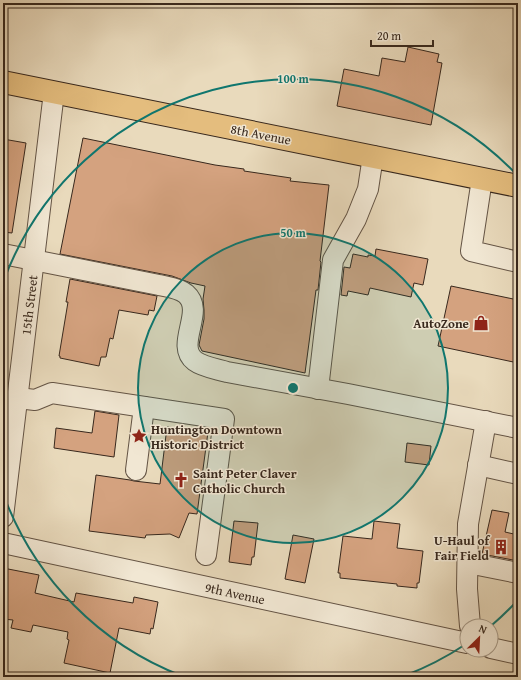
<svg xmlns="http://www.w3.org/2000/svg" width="521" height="680" font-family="'Gentium Book Plus',serif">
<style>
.building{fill:#d4a27f;stroke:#38281d}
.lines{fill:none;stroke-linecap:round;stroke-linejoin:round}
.minor-casing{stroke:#645445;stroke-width:22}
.major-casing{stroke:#38281d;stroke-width:24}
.minor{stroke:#f1e7d3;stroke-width:20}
.major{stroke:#e4bd7e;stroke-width:22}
.ring{fill:none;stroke:#0f766e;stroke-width:2}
.labels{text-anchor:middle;stroke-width:3;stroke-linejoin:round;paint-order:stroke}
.street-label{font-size:13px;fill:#38281d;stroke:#f1e7d3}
.poi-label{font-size:13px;font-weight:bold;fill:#38281d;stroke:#f1e7d3;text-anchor:end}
.centre{fill:#0f766e;stroke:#f1e7d3;stroke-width:2}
.ring-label{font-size:12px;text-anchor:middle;font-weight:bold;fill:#0f766e;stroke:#f1e7d3;stroke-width:3;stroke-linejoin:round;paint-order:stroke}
</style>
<rect width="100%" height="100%" fill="#e9dabc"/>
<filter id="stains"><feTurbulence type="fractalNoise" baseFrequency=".005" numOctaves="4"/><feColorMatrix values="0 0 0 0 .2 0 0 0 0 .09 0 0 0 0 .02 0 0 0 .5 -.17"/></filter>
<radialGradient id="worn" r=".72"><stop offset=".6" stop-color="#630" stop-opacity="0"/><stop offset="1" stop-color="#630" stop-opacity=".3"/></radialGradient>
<g class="building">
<polygon points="408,47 439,54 437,62 442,63 431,125 337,106 344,69 379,76 382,58 405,62"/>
<polygon points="83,138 215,165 244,169 244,171 291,178 290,181 329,185 320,261 321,262 318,290 316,290 305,373 202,351 199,345 204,319 204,310 203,299 205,286 191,283 172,276 60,254"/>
<polygon points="3,139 26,143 12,233 3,232"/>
<polygon points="376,249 428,259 423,285 414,283 411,297 370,288 368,295 348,291 347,296 341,295 344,267 350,268 353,254 368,257 368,255 375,256"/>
<polygon points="70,279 157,296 154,311 149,310 148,315 119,310 113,339 110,338 106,357 101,357 99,366 60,358 60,356 59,356 68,302 66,302"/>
<polygon points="451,286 518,300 518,363 438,346"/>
<polygon points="95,411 119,415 114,457 54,448 56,428 92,433"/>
<polygon points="167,427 208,432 197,514 189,513 179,538 170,534 146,535 145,538 89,531 96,475 130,480 134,481 160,484"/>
<polygon points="407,443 431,446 429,465 405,462"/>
<polygon points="492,510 509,513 505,532 518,535 518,561 482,554"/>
<polygon points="234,521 258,523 254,557 252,557 251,565 229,562"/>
<polygon points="374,521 400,524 397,548 423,551 419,583 417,583 417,588 397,586 397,584 340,578 340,573 338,573 343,536 372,539"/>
<polygon points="293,535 314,539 305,583 285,579"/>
<polygon points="3,568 39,575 35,593 74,602 76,593 133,603 134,597 158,602 153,629 151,628 150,634 119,628 110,673 64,663 69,640 67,639 68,632 33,625 31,632 11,628 13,620 3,619"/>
</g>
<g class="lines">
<defs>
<g id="minor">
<polyline points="482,179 471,251 518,262"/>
<path d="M3,254L159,285C167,287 179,288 186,294C206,311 174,345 195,361C203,367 217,369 227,372L348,394L518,428"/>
<polyline points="318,389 333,260 356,219 368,189 373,156"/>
<polyline points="18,398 35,400 52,393 224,419 206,555"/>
<polyline points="478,465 518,474"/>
<polyline points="136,470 144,407"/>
<polyline points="3,517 54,92"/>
<polyline points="3,543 467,643"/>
<polyline points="468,563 518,573"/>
<polyline points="470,626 467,589 468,524 486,421"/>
<polyline points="491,648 518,654"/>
</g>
<polyline id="major" points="3,82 518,186"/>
</defs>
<use href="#minor" class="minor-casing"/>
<use href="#major" class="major-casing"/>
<use href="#minor" class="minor"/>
<use href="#major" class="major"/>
</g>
<circle cx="293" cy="388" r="155" fill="#0f766e" fill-opacity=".12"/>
<g class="ring">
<circle cx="293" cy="388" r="155"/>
<path d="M517 601A309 309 0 0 1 492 625M466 644A309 309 0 0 1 404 676M182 676A309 309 0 0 1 4 496M4 280A309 309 0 0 1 517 175"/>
</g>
<defs>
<symbol id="shop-bare" viewBox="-9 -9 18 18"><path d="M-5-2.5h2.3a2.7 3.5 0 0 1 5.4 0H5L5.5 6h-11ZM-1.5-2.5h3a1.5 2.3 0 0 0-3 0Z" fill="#8f2418" stroke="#f1e7d3" stroke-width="2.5" paint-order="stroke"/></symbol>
<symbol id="sight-bare" viewBox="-9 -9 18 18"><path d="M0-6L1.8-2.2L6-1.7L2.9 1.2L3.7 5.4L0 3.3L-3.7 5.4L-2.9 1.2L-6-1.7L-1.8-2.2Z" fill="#8f2418" stroke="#f1e7d3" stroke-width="2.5" paint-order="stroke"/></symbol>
<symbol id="church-bare" viewBox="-9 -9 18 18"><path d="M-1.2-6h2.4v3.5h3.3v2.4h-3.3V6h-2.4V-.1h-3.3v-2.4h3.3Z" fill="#8f2418" stroke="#f1e7d3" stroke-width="2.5" paint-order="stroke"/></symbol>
<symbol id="building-bare" viewBox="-9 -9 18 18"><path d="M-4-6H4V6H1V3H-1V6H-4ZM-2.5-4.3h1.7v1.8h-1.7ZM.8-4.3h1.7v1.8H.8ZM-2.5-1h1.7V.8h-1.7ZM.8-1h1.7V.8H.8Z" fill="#8f2418" stroke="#f1e7d3" stroke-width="2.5" paint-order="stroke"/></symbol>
</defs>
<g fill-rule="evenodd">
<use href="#shop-bare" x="470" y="312" width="22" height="22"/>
<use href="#sight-bare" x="128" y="425" width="22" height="22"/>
<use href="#church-bare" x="170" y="469" width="22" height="22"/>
<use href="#building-bare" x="490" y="536" width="22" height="22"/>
</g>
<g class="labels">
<g class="street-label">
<text transform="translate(261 134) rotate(11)" y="5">8th Avenue</text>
<text transform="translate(29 305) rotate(-83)" y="5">15th Street</text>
<text transform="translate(235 593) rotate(12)" y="5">9th Avenue</text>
</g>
<g class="poi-label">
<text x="469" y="328">AutoZone</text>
<text x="151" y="434" text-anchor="start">Huntington Downtown<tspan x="151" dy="15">Historic District</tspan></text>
<text x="193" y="478" text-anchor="start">Saint Peter Claver<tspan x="193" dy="15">Catholic Church</tspan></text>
<text x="489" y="545">U-Haul of<tspan x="489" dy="15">Fair Field</tspan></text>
</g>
</g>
<circle cx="293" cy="388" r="6" class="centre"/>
<g class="ring-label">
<text x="293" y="83">100 m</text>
<text x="293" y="237">50 m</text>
</g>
<rect width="521" height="680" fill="none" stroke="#e9dabc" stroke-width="16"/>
<rect x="4" y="4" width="513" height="672" fill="none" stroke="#38281d" stroke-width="2"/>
<rect x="8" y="8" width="505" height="664" fill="none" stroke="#38281d"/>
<g transform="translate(479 638) rotate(24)"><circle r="19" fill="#f1e7d3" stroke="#a79b8a"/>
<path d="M0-3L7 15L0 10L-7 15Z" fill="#8f2418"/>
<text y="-6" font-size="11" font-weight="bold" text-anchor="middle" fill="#38281d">N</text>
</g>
<path d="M371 40v6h62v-6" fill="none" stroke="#38281d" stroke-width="2"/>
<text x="377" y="40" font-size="12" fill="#38281d" stroke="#f1e7d3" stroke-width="3" paint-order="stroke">20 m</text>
<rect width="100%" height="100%" filter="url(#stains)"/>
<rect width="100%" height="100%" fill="url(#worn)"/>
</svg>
